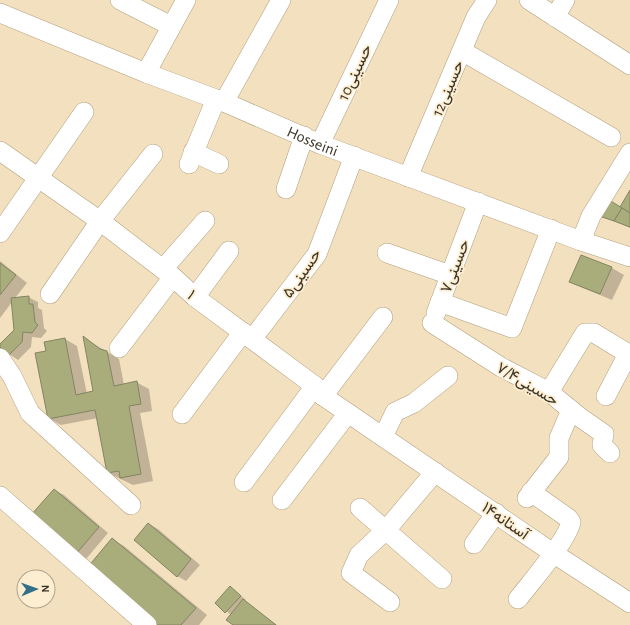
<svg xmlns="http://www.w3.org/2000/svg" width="630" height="625" font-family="'Alegreya Sans',Vazirmatn,sans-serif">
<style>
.shadow{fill:#0003;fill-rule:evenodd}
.building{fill:#a9ad7b;stroke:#828562}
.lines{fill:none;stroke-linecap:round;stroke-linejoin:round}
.minor-casing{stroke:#b19f7f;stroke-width:20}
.minor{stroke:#fff;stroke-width:19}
.labels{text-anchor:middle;stroke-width:3.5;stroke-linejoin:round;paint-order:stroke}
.street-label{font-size:16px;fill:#3b3427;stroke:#fdeed2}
</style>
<rect width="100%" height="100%" fill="#f3e0be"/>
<g class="shadow">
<polygon points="630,192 630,228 598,214 620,208"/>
<polygon points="581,256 612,268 624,275 612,300 583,288 571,282"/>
<polygon points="0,261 27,283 15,298 28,297 38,302 38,308 42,310 44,328 47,331 41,338 32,337 31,347 18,360 9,354 15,331 12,302 0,318"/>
<path d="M84,338L119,359L124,385L136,382L149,389L152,411L140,413L153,481L133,485L108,473L98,418L61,425L48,418L45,343L65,339L77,346L87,394L95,392ZM95,345L104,352L95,347Z"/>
<polygon points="54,490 64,495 108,533 86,559 77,553"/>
<polygon points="149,524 158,529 200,565 186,581 177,576"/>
<polygon points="112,539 124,546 207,615 199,625 157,625"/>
<polygon points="231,587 246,600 245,601 277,625 235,625 231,615 216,603"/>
</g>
<g class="building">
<polygon points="630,190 630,213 620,207"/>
<polygon points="606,198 622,208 614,221 596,215"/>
<polygon points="622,208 630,213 630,227 614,221"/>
<polygon points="581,255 612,267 600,294 569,282"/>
<polygon points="0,263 16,275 0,295"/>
<polygon points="29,296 29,304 33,304 35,322 38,325 32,333 23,332 22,342 9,355 0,347 0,344 14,330 11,298"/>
<polygon points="83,336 100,349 107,351 114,386 137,381 141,404 129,406 141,474 120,478 119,471 107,473 95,410 48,419 35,353 46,351 44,342 65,338 76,395 93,391"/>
<polygon points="54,489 99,527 76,554 31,515"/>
<polygon points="148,523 191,559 177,577 134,540"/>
<polygon points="112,538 196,608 181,625 156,625 87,568"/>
<polygon points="230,586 241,596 225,613 215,603"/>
<polygon points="243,599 276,625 233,625 226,620"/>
</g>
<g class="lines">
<defs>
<g id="minor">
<polyline points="120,0 171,26"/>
<polyline points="529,0 630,65"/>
<path id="s1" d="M0,13L146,73L224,102L320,144L581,241L630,257"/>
<polyline points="555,17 565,0"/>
<polyline points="462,51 611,137"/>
<polyline points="146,73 186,0"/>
<polyline points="224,102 281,0"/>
<polyline points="320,144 389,0"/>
<polyline points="0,151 100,221 173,277 195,297 315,386 323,396 553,553 630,603"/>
<polyline points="193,152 219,164"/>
<polyline points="189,164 216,99"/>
<polyline points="408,177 476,17 487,0"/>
<polyline points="286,189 304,136"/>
<polyline points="0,233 84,112"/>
<polyline points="581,241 591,216 630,153"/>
<polyline points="387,253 450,275"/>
<polyline points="163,269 205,221"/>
<polyline points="50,294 100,221 153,154"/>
<polyline points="195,297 229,251"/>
<polyline points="440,302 512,328 551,229"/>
<polyline points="436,313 478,202"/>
<polyline points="432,323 501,367 549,392 581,418 604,434 602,445 610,453"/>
<polyline points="253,338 317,254 354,156"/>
<polyline points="119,348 173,277"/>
<polyline points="0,358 12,376 30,413 131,505"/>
<polyline points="549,392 585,333 594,333 630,355"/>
<polyline points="323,396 383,317"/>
<polyline points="606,396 628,354"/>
<polyline points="182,414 243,332"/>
<polyline points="383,437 395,412 414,403 448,376"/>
<polyline points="244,482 315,386"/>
<polyline points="0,496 147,625"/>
<polyline points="527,498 559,457 559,438 571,410"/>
<polyline points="282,500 348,413"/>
<polyline points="360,508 442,579"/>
<polyline points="474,544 496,513"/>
<path d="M518,599C531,582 567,541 571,522L568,518L531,492"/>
<polyline points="390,602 351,573 359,555 386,530 435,472"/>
</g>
</defs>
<use href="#minor" class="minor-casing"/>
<use href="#minor" class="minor"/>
</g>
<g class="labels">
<g class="street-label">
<text transform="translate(354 72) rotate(-65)" y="6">حسینی10</text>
<text transform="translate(447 88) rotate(-67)" y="6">حسینی12</text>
<text dy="6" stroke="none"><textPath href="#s1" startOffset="338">Hosseini</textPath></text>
<text transform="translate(454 266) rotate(-69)" y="6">حسینی۷</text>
<text transform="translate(301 273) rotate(-55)" y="6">حسینی۵</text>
<text transform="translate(192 294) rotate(40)" y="6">۱</text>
<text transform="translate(528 383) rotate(31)" y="6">حسینی۷/۴</text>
<text transform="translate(506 520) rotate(35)" y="6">آستانه۱۴</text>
</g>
</g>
<g transform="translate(36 589) rotate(88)"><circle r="19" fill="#fdeed2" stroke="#afa48e"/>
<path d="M0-3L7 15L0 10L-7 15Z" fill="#347188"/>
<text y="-6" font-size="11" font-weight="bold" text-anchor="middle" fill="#3b3427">N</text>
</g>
</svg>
